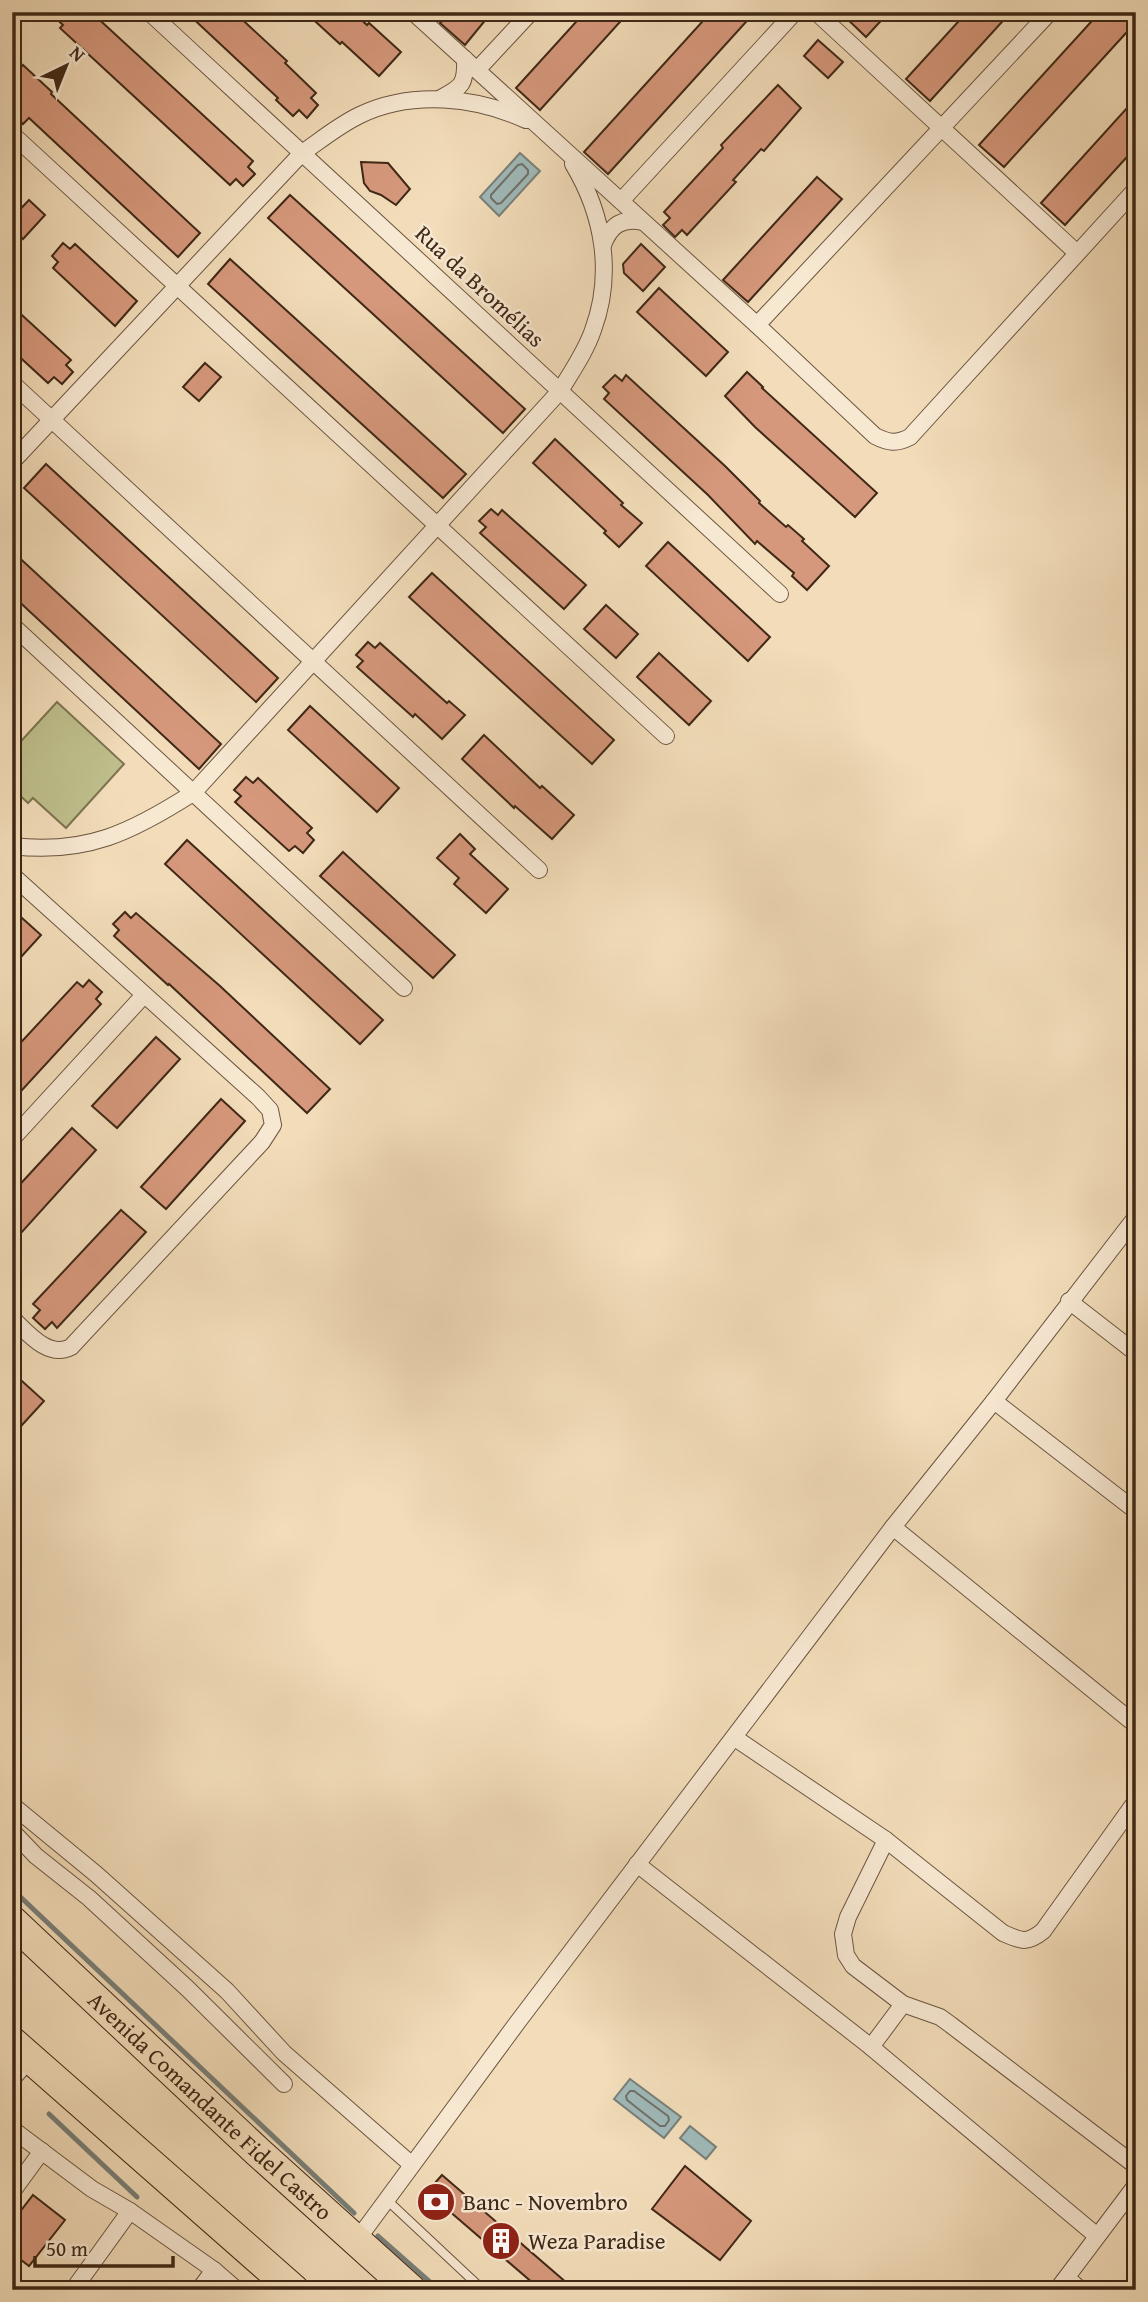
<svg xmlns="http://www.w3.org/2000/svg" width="1148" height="2302" font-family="'Gentium Book Plus',serif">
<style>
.green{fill:#bebf8c;stroke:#7e7451;stroke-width:2}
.water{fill:#9fb9b9;stroke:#797f78;stroke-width:2}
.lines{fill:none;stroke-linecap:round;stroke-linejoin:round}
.shore{stroke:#6f7068;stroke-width:2}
.stream{stroke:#797f78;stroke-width:5}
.building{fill:#d6987c;stroke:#3f2816;stroke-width:2}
.lane-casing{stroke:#6c553f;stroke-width:10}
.street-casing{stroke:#6c553f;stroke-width:18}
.highway-casing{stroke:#3f2816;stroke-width:32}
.lane{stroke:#f7e8d2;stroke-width:8}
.street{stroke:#f7e8d2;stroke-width:16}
.highway{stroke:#f2dcb9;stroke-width:30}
.labels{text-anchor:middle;stroke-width:5;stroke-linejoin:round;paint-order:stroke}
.street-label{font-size:23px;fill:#3f2816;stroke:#f7e8d2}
.poi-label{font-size:23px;fill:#3f2816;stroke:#f7e8d2;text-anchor:start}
</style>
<rect width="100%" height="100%" fill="#f2dcb9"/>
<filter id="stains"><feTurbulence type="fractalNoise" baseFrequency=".00286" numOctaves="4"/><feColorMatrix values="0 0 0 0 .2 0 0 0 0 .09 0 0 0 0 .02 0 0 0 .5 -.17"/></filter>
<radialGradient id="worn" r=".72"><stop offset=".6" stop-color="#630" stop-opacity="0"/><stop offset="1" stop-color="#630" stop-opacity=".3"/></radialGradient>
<polygon class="green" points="57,702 124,764 66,828 33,798 28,803 12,788 12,751"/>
<g class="water">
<polygon points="520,153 540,171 499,216 480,197"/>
<polygon points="630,2079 681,2117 664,2138 614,2099"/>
<polygon points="690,2126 716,2147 706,2159 680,2138"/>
</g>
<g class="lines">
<g class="shore">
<polygon points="522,164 528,170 528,174 501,203 497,204 491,198 491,195 518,165"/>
<polygon points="630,2091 634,2091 668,2116 669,2120 665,2126 660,2126 627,2100 626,2096"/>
</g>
<g class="stream">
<polyline points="12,1889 354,2213"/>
<polyline points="49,2114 137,2197"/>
<polyline points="378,2236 439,2290"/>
</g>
</g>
<g class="building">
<polygon points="49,12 91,12 253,161 248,167 255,174 243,186 236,179 230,185 60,28 63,25"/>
<polygon points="186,12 234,12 287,61 285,63 316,93 311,98 318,105 307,118 299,110 293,116 276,100 278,98"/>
<polygon points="305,12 353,12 367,25 369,23 401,52 379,76 342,42 340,44"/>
<polygon points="450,12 492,12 465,45 440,23"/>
<polygon points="585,12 629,12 540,110 516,88"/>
<polygon points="711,12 755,12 608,174 584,152"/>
<polygon points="840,12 889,12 866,37"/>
<polygon points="967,12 1011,12 930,101 906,79"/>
<polygon points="1100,12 1136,12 1136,22 1004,167 979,145"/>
<polygon points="818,40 843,62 828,78 804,56"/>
<polygon points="23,65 52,92 51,94 200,233 178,257 29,118 23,124 12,113 12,76"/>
<polygon points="778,85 801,108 764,151 761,149 733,180 736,182 687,235 682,230 675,237 663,225 670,218 664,212 723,148 721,145"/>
<polygon points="1136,98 1136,147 1065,225 1041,203"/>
<polygon points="361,162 388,163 410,189 396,205 381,195 370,191 364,183"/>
<polygon points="817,177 842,199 748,302 723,280"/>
<polygon points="290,195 525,409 503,433 268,218"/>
<polygon points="29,200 45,215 23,239 12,229 12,218"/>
<polygon points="63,243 70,249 75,244 137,301 115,326 53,268 58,262 52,256"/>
<polygon points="641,244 665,267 643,291 624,273 623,264"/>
<polygon points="230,259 466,474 443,498 208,284"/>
<polygon points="659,288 728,352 706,376 637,312"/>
<polygon points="12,306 71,360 66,365 73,372 62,384 54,377 48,383 12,350"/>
<polygon points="205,363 221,377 199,401 183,387"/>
<polygon points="747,372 763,387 762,388 877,493 855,517 755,427 725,396"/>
<polygon points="615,375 622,381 626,375 725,466 760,501 759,503 786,527 788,525 804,539 802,541 829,566 807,590 792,576 794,573 757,541 755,544 708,495 604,399 609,393 603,387"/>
<polygon points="555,439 623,503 621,505 642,523 619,547 604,533 606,531 533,463"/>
<polygon points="46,464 278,678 256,702 24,488"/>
<polygon points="491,509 498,515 502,510 586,585 564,609 480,533 486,527 479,521"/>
<polygon points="668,542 770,637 748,661 646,566"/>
<polygon points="12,551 221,744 199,769 12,595"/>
<polygon points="432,573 614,740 592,764 409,597"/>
<polygon points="606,605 638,634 616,658 584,629"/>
<polygon points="368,642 375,648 380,643 447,703 449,701 465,715 442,739 415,714 413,717 357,667 363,661 356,655"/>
<polygon points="659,653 711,701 689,725 637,677"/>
<polygon points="310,706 399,788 377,812 288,730"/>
<polygon points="484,735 540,788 542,786 574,815 552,839 515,806 514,808 462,759"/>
<polygon points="246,777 253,783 258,778 312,828 307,833 314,840 303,853 295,846 289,851 235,802 241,796 234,790"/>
<polygon points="460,834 475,849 470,854 508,889 486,913 454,884 459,878 437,858"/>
<polygon points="187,840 383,1020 360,1044 165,864"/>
<polygon points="343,852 455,955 433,978 320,876"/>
<polygon points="12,909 41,935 12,967"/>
<polygon points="125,912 131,918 136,913 220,986 330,1089 307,1113 169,984 168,985 114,936 119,930 113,924"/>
<polygon points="89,980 102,992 96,999 101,1004 12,1101 12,1052 77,982 83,987"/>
<polygon points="156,1037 180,1059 117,1128 92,1106"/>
<polygon points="221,1099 245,1121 166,1209 141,1187"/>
<polygon points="72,1128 96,1150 12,1243 12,1193"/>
<polygon points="121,1210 146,1232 57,1328 52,1322 45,1329 33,1318 40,1310 33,1304"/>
<polygon points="12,1372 44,1401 22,1425 12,1416"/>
<polygon points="685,2166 751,2221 720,2260 652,2209"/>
<polygon points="442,2175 575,2290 541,2290 427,2192"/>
<polygon points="33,2195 65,2220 29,2266 12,2253 12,2222"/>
</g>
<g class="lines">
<defs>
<polyline id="lane" points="387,2200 483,2290"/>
<g id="street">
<polyline points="149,12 780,594"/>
<path d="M413,12L757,325L875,436C889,443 896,444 910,437L1136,189"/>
<polyline points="816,12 1077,253"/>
<polyline points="477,70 531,12"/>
<path d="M441,98C462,87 466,84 465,59"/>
<polyline points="12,134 666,736"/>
<polyline points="621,201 795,12"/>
<path d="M603,245C610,226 622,217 643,222"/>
<polyline points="757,325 1050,12"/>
<polyline points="12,383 539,870"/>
<path d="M12,462L302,153C321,140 339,125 360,115C412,90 476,97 526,120"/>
<polyline points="12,625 404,988"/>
<path d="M12,846C86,855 132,832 193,793L560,391C572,371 586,351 593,330C614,273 603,214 573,164"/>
<path d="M12,875L258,1097L270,1110L273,1125L262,1142L71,1347C48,1359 27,1332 12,1318"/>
<polyline points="12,1139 144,995"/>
<polyline points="1069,1301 1136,1353"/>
<polyline points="994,1401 1136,1511"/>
<polyline points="893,1527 1136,1725"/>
<path d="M735,1738L886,1840L1003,1933C1021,1941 1027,1944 1043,1931L1136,1801"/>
<polyline points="12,1805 96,1874 227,1991 284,2053 412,2165"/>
<polyline points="12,1831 36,1856 89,1898 188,1989 284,2084"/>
<polyline points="886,1840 848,1917 843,1934 846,1955 853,1966 903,2004 940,2017 951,2025 1136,2166"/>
<polyline points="637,1864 871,2047 1097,2236"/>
<polyline points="871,2047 903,2004"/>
<polyline points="12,2079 31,2058"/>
<polyline points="12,2129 92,2189 130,2211 214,2270 237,2290"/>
<polyline points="12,2192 42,2151"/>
<polyline points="357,2240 517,2023 893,1527 994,1401 1136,1217"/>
<polyline points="1067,2278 1081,2290"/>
<polyline points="73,2290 130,2211"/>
<polyline points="199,2290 214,2270"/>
<polyline points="1057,2290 1136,2185"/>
</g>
<g id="highway">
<path id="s1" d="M12,1921L258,2152L411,2290"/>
<polyline points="12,2042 294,2290"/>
</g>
</defs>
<use href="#lane" class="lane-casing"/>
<use href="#street" class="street-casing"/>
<use href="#highway" class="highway-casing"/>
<use href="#lane" class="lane"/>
<use href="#street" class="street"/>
<use href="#highway" class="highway"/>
</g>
<defs>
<symbol id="bank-disc" viewBox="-11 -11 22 22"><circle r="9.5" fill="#8f2418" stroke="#f7e8d2"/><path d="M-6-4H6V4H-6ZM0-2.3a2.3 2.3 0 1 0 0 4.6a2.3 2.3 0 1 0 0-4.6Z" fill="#fff"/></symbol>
<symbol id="building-disc" viewBox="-11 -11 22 22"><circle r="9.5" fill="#8f2418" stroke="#f7e8d2"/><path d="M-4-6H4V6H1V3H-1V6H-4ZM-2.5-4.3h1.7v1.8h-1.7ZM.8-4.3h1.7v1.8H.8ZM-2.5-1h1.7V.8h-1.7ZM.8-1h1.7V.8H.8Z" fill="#fff"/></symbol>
</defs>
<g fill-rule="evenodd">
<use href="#bank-disc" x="414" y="2180" width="44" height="44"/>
<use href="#building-disc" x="479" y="2219" width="44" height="44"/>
</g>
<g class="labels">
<g class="street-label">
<text transform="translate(480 286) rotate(43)" y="8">Rua da Bromélias</text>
<text dy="8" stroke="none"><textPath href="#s1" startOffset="271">Avenida Comandante Fidel Castro</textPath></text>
</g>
<g class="poi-label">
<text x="463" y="2210">Banc - Novembro</text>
<text x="528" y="2249">Weza Paradise</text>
</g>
</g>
<rect width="1148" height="2302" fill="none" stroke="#f2dcb9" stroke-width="42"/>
<rect x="14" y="14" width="1120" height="2274" fill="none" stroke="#3f2816" stroke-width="3.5"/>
<rect x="21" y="21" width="1106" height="2260" fill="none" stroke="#3f2816" stroke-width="2"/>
<g transform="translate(66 66) rotate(43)" stroke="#f7e8d2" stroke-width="5" paint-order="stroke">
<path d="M0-5L12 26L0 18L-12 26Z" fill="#3f2816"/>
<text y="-10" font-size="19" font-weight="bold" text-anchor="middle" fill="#3f2816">N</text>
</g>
<path d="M35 2256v10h138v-10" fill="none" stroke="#3f2816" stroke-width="3.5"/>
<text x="46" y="2256" font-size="21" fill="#3f2816" stroke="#f7e8d2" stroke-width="5" paint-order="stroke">50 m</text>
<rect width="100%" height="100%" filter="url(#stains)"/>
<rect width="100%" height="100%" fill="url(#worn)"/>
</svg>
